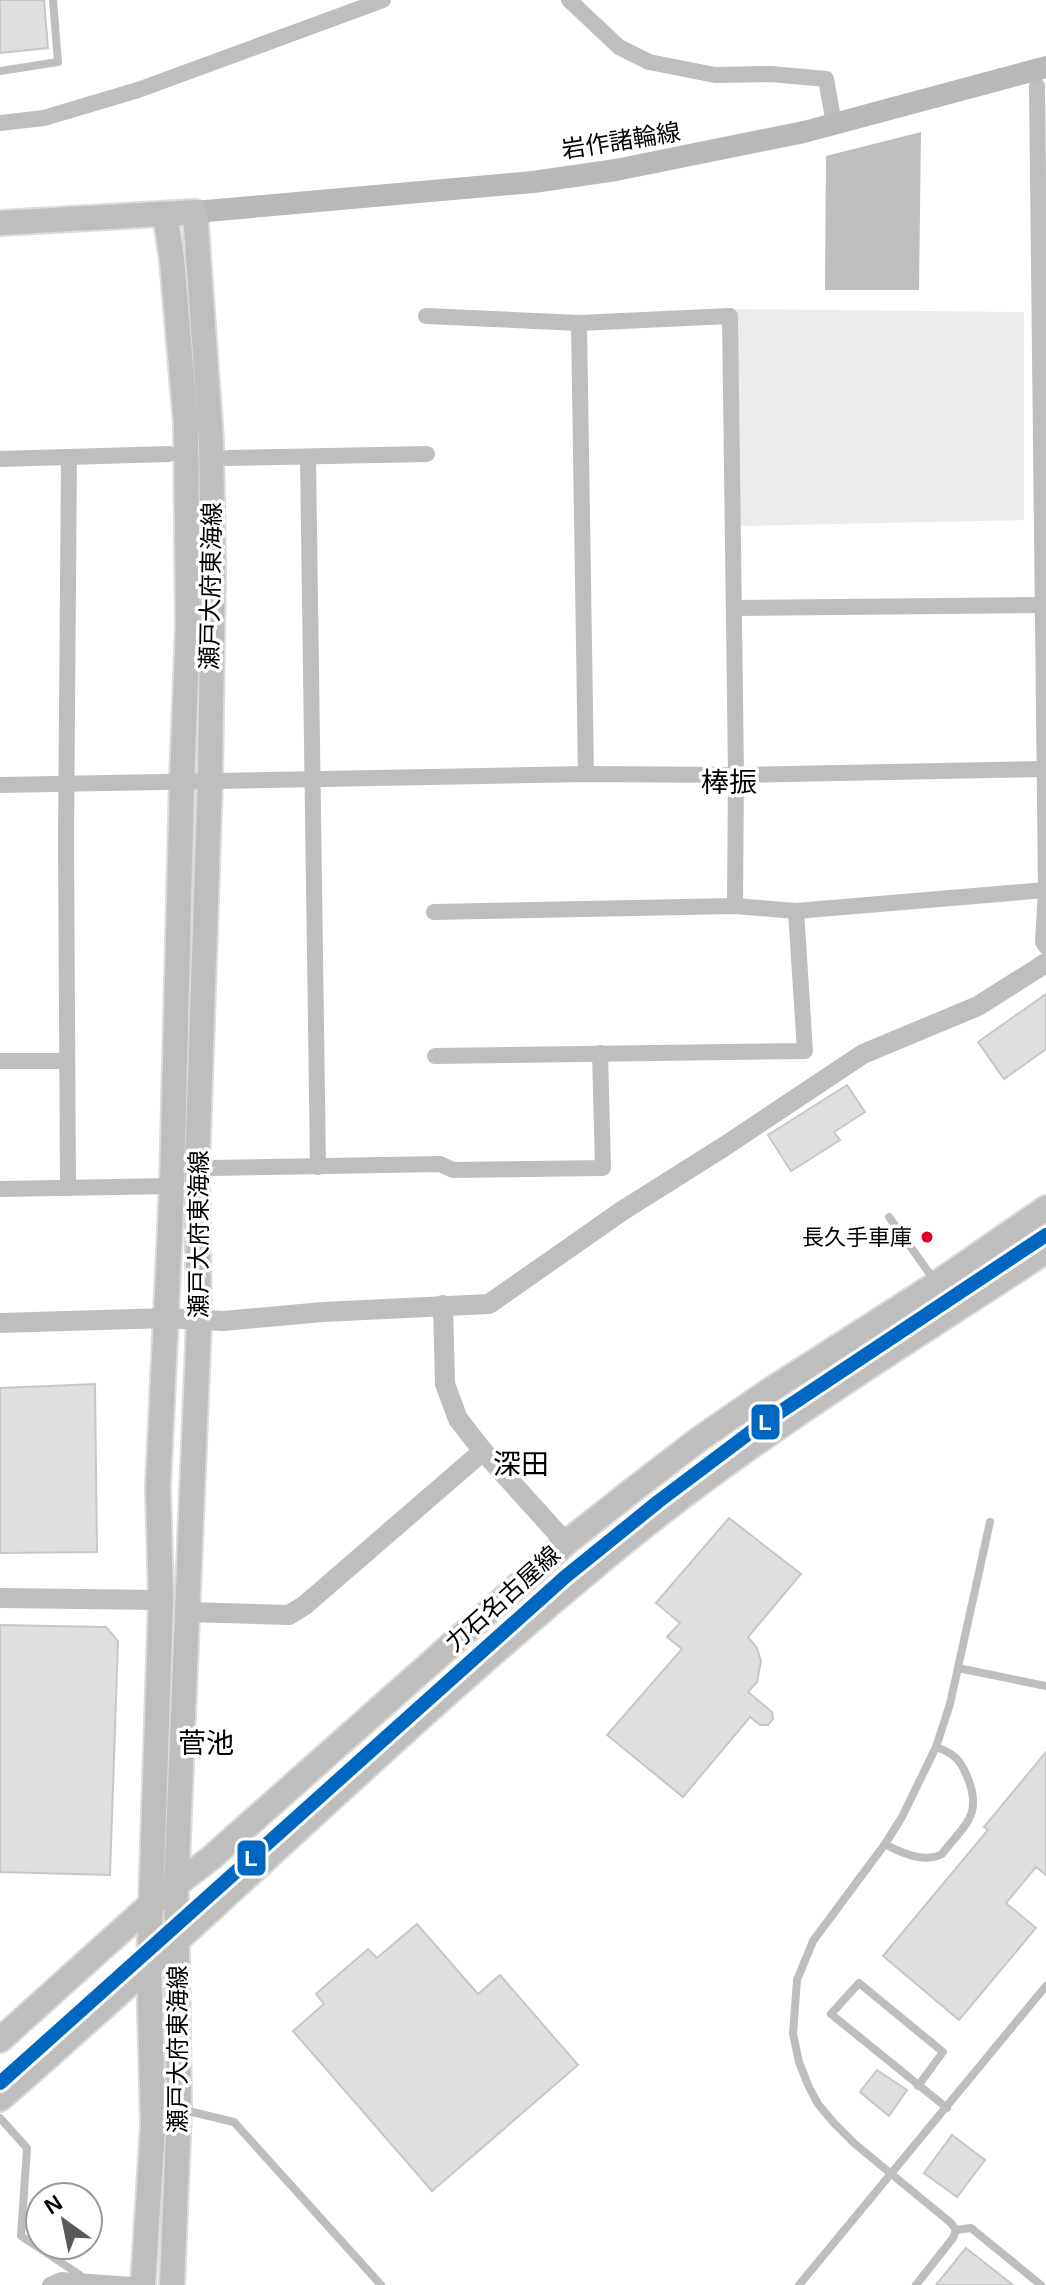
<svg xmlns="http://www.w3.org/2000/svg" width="1046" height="2285" font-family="Arial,'Noto Sans JP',sans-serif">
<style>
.green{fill:#ececec}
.water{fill:#bfbfbf}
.building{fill:#dfdfdf;stroke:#c7c7c7;stroke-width:2}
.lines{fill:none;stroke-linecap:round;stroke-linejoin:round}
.primary-casing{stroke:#dbdbdb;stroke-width:28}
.service{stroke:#bebebe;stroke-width:8}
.minor{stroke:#bebebe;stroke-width:16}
.tertiary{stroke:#bebebe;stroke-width:20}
.secondary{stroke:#b8b8b8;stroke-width:22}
.primary{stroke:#bebebe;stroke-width:24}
.rail-1-casing{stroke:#fff;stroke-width:20}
.rail-1{stroke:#0067c0;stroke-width:14}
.bus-dot{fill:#e4002b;stroke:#fff;stroke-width:3}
.labels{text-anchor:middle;stroke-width:7;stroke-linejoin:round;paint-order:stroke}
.bus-label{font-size:22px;fill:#000;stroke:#fff;text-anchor:end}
.street-label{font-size:24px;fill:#000;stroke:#fff}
.quarter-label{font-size:28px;fill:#000;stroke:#fff}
.line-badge{stroke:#fff;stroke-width:3}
.badge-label{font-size:22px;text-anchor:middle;font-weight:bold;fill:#fff}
</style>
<rect width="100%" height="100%" fill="#fff"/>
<polygon class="green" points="736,309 1024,312 1024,520 739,526"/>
<polygon class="water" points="921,132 919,290 825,290 826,156"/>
<g class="building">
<polygon points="0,0 44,0 48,48 0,53"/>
<polygon points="1046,994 1046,1049 1004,1079 978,1042"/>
<polygon points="847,1085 865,1112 834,1132 840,1140 791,1171 768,1135"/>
<polygon points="95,1384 97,1552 0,1553 0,1388"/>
<polygon points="729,1518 801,1574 748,1637 757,1648 761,1661 757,1682 748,1692 772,1712 773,1719 768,1725 760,1725 750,1717 683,1797 607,1735 682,1649 667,1637 680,1623 656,1603"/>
<polygon points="0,1625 106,1627 118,1641 110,1875 0,1872"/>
<polygon points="1046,1752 1046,1875 1036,1867 1006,1903 1036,1928 959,2020 883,1956 988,1830 984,1827"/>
<polygon points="417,1924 478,1994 500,1975 578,2065 432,2191 293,2031 324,2004 316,1994 368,1949 377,1958"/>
<polygon points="877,2070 907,2090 889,2116 860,2092"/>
<polygon points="952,2135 985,2160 957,2197 924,2173"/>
<polygon points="966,2248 1013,2285 936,2285"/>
</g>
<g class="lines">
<defs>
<g id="primary">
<polyline points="0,223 195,212 211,441 213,570 210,780 197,1166 199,1321 176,1887 179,2109 172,2285"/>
<polyline points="0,2040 151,1904 211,1858 566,1543 633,1490 698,1440 769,1391 936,1284 1046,1208"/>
<path d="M0,2099C210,1917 407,1720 622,1544C755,1435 903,1345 1046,1251"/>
<polyline points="143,2285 153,2126 149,1965 161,1600 158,1487 172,1186 182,780 188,627 186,424 172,260 165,214"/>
</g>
</defs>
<use href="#primary" class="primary-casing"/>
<g class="service">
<polyline points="0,71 58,62 53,0"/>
<polyline points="889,1217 935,1281"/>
<polyline points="958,1668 1046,1686"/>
<path d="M885,1844C901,1853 925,1863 942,1854C966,1823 983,1815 967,1776C960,1759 953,1753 936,1747"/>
<polyline points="918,2086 943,2052 859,1983 831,2014 947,2108"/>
<polyline points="184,2110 234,2122 381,2285"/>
<polyline points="0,2118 27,2148 21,2236 80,2275 72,2277"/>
<polyline points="956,2230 971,2228 1041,2285"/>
<polyline points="799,2285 1046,1986"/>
<polyline points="916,2285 953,2238 956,2230 951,2223 855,2144 834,2123 818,2104 808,2085 799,2062 793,2034 797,1980 813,1941 885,1844 902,1817 936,1747 950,1704 990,1522"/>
</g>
<g class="minor">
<polyline points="569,0 619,47 649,62 715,75 771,74 826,79 834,124"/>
<polyline points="1037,86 1046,890 1043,942 1046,947"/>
<polyline points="0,123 44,118 138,90 383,0"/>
<polyline points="426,316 579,323"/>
<polyline points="228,458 427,454"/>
<polyline points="308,458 318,1167"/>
<polyline points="0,459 169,454"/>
<polyline points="734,608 1044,605"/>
<polyline points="586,774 579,323 730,316 736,775 735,906"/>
<polyline points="0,785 586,774 736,775 1044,769"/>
<polyline points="796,911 1046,890"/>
<polyline points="434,912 735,906 796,911 805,1051 435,1056"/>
<polyline points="0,1061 66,1061"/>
<polyline points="197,1166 212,1168 440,1164 453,1170 603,1168 600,1053"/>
<polyline points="68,1188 66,840 69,457"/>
<polyline points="0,1189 172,1186"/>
<polyline points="50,2285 61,2280 132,2285"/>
</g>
<g class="tertiary">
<polyline points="0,1323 167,1318 223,1321 323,1312 489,1304 622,1211 725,1146 863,1054 978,1006 1046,963"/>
<polyline points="483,1451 566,1543"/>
<polyline points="0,1598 161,1600"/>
<polyline points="187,1612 289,1615 305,1605 483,1451 458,1419 445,1384 443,1305"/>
</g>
<polyline class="secondary" points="195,212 533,182 616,170 804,132 1046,67"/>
<use href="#primary" class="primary"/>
<defs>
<polyline id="rail-1" points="0,2083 565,1577 659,1501 756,1428 1046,1235"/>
</defs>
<use href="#rail-1" class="rail-1-casing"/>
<use href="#rail-1" class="rail-1"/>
</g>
<circle class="bus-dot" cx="927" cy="1237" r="7"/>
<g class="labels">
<g class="bus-label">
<text x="912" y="1245">長久手車庫</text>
</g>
<g class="street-label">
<text transform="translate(621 141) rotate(-9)" y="8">岩作諸輪線</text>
<text transform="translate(211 586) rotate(-89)" y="8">瀬戸大府東海線</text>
<text transform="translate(199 1234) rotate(-90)" y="8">瀬戸大府東海線</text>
<text transform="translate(503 1599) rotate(-42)" y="8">力石名古屋線</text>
<text transform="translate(178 2049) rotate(-90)" y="8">瀬戸大府東海線</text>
</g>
<g class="quarter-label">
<text x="729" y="792">棒振</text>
<text x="521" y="1474">深田</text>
<text x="206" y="1753">菅池</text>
</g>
</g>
<g class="line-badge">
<rect x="750" y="1403" width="31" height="38" rx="8" fill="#0067c0"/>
<rect x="236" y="1839" width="31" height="38" rx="8" fill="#0067c0"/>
</g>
<g class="badge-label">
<text x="765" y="1430">L</text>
<text x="251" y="1866">L</text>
</g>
<g transform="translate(64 2221) rotate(327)"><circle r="38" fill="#ffffff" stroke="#999999" stroke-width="2"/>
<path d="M0-6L14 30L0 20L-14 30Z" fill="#595959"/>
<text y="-12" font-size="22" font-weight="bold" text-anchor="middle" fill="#000000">N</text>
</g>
</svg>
